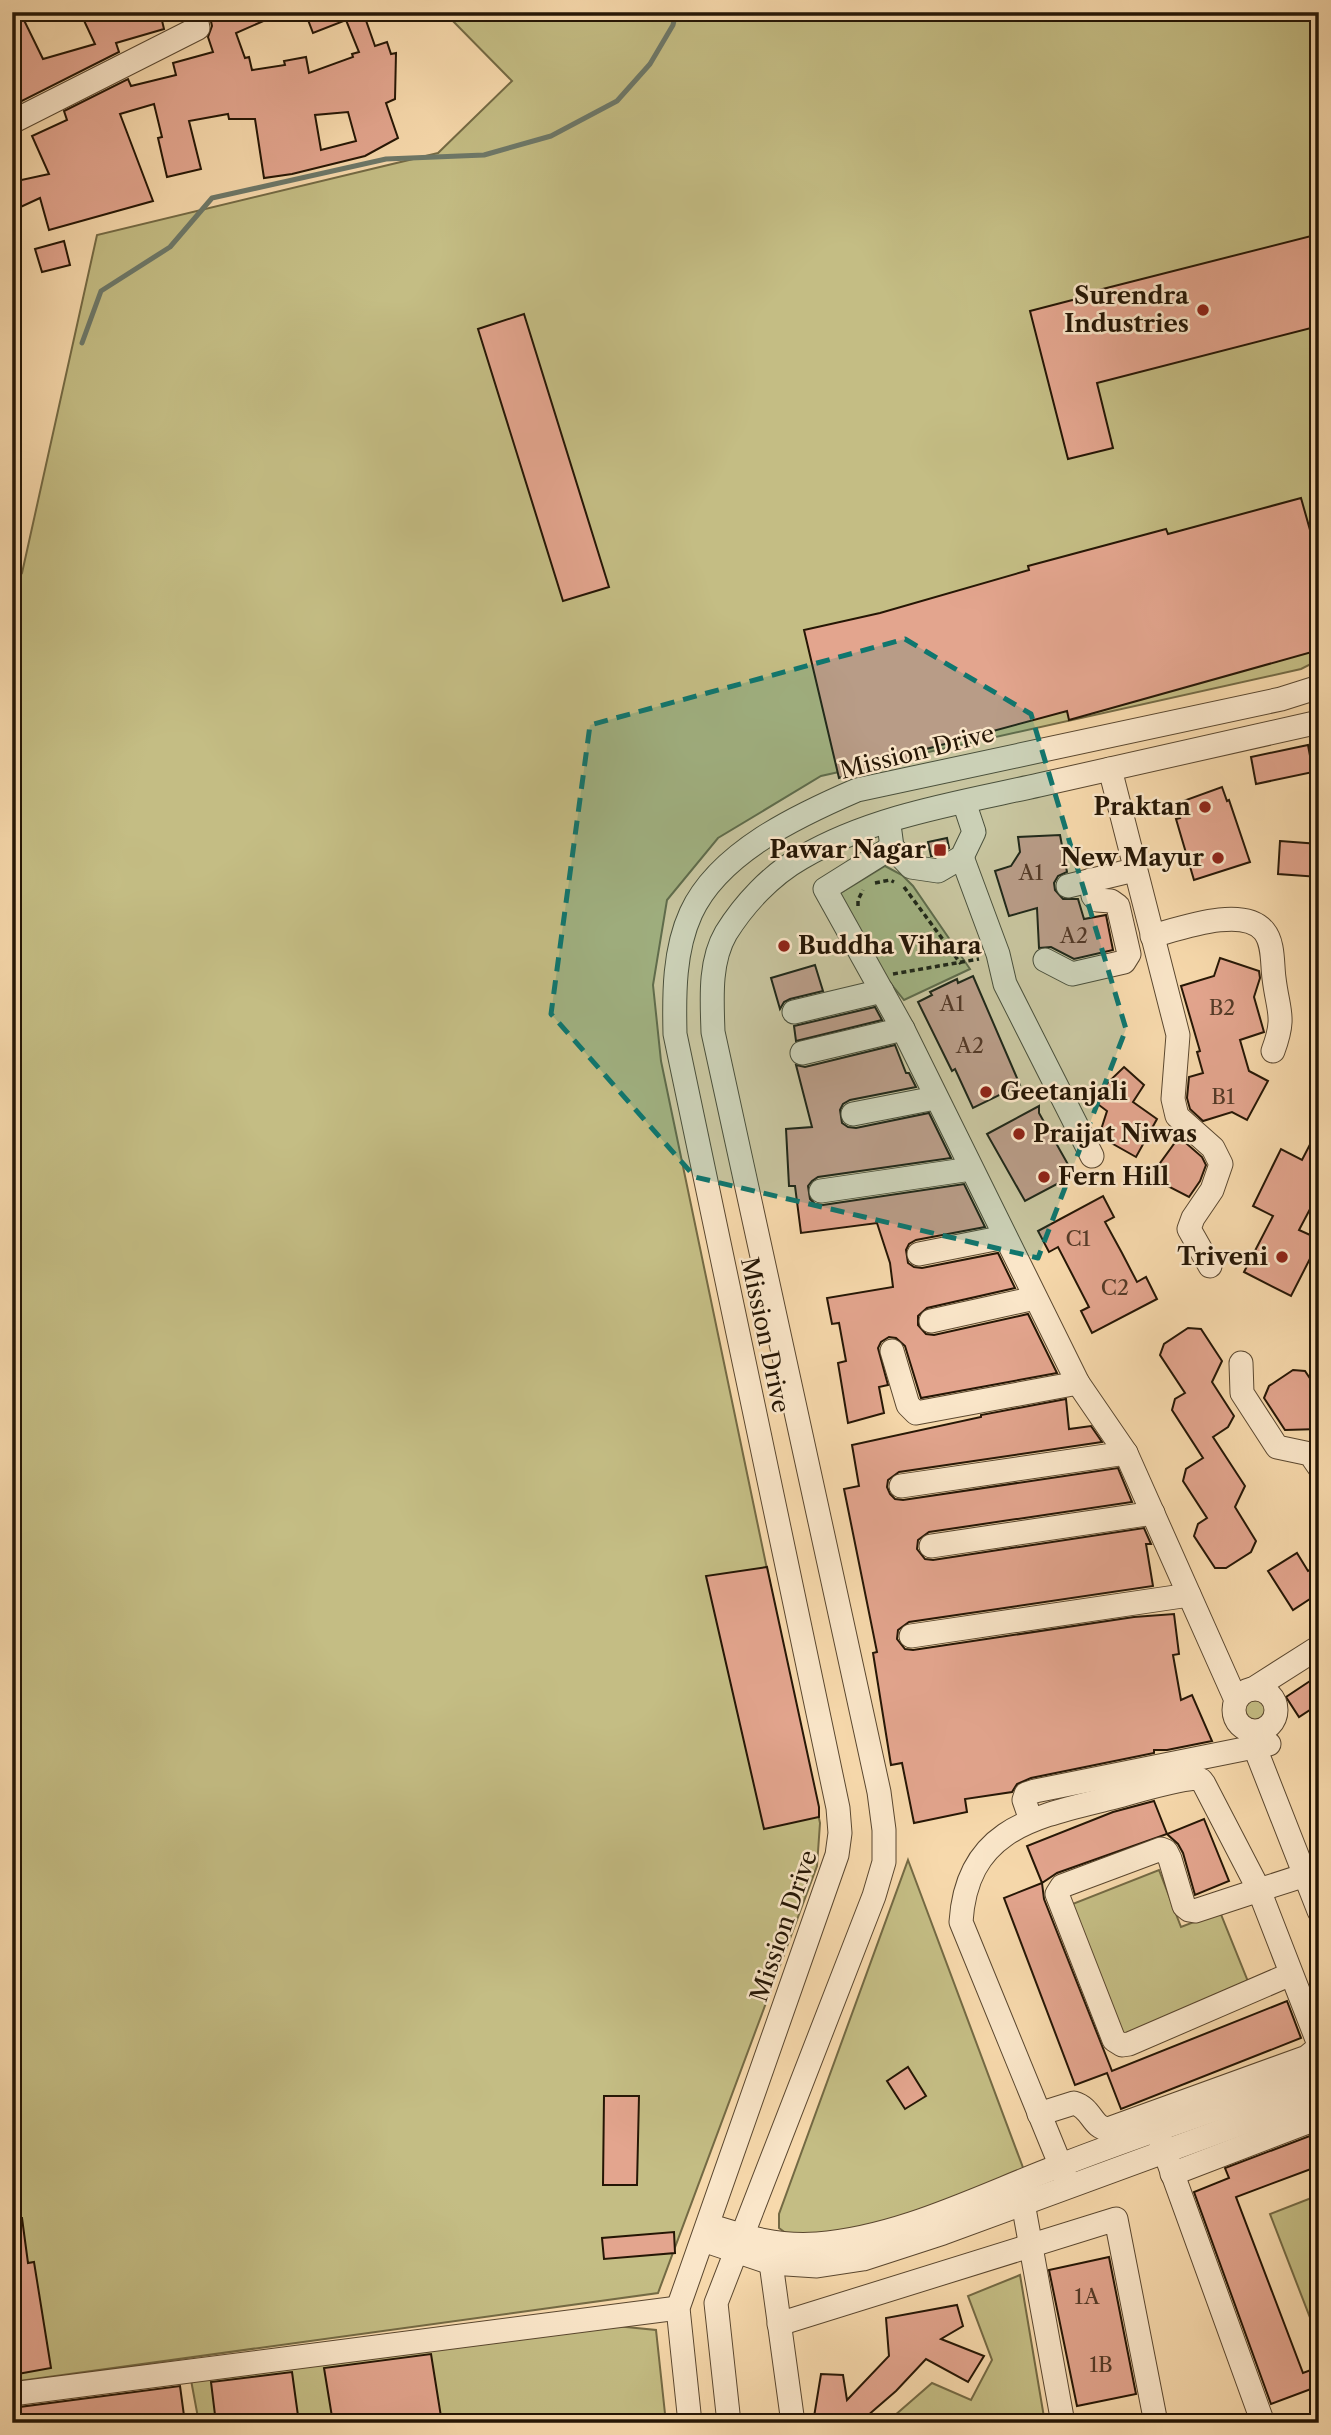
<svg xmlns="http://www.w3.org/2000/svg" width="1331" height="2435" font-family="'Libre Caslon Text',serif">
<style>
.green{fill:#c4bd84;stroke:#746a44;stroke-width:2}
.lines{fill:none;stroke-linecap:round;stroke-linejoin:round}
.stream{stroke:#6d7869;stroke-width:5}
.building{fill:#e3a58e;stroke:#251605;stroke-width:2;fill-rule:evenodd}
.minor-casing{stroke:#5a472f;stroke-width:25}
.path{stroke:#251605;stroke-width:3.5;stroke-dasharray:5 3.5;stroke-linecap:butt}
.minor{stroke:#fae6c9;stroke-width:23}
.marked{fill:#0f766e;fill-opacity:0.2;stroke:#0f766e;stroke-width:5;stroke-dasharray:14 9;stroke-linejoin:round}
.poi-dot{fill:#8f2418;stroke:#fae6c9;stroke-width:2.5}
.labels{text-anchor:middle;stroke-width:5;stroke-linejoin:round;paint-order:stroke}
.number-label{font-size:21px;fill:#543a27}
.poi-label{font-size:24px;font-weight:bold;fill:#251605;stroke:#fae6c9;text-anchor:end}
.street-label{font-size:24px;fill:#251605;stroke:#fae6c9}
</style>
<rect width="100%" height="100%" fill="#f7d9ac"/>
<filter id="stains"><feTurbulence type="fractalNoise" baseFrequency=".00286" numOctaves="4"/><feColorMatrix values="0 0 0 0 .2 0 0 0 0 .09 0 0 0 0 .02 0 0 0 .5 -.17"/></filter>
<radialGradient id="worn" r=".72"><stop offset=".6" stop-color="#630" stop-opacity="0"/><stop offset="1" stop-color="#630" stop-opacity=".3"/></radialGradient>
<g class="green">
<polygon points="444,12 1319,12 1319,660 1301,669 821,776 718,838 667,900 653,985 661,1061 820,1823 817,1866 658,2293 12,2382 12,587 22,573 97,235 438,153 512,81"/>
<polygon points="885,866 902,875 913,886 970,969 904,1000 884,975 839,894"/>
<circle cx="1255" cy="1710" r="14"/>
<polygon points="908,1860 1025,2173 879,2232 791,2237 779,2228 779,2214"/>
<polygon points="1159,1870 1181,1927 1220,1912 1251,1989 1123,2040 1070,1905"/>
<polygon points="1319,2195 1319,2341 1270,2214"/>
<polygon points="1020,2275 1045,2423 886,2423 932,2383 971,2400 992,2360 968,2296"/>
<polygon points="616,2326 656,2330 666,2423 199,2423 191,2380"/>
</g>
<g class="lines">
<polyline class="stream" points="82,343 101,291 170,247 212,198 386,159 484,155 551,136 617,101 650,64 673,25 676,12"/>
</g>
<g class="building">
<polygon points="12,12 20,12 43,59 95,44 80,12 160,12 164,29 116,43 119,52 12,106"/>
<path d="M209,12H284L236,33L245,58L249,57L252,70L285,65L284,61L306,57L309,73L353,57L352,54L359,52L346,20L313,33L305,12H363L375,46L387,42L391,54L396,53L395,99L386,103L398,138L365,156L292,174L264,178L255,119H229L228,114L189,121L201,169L167,177L158,138L162,137L154,104L120,114L153,201L49,230L40,198L12,211V182L49,174L32,136L67,120L64,111L128,79L131,86L176,75L173,63L213,52L208,37L212,26ZM348,112L356,141L321,150L315,115Z"/>
<polygon points="1319,234 1319,326 1097,383 1113,448 1068,459 1030,311 1084,297 1083,294"/>
<polygon points="64,241 70,265 42,272 35,249"/>
<polygon points="524,314 609,587 563,601 478,329"/>
<polygon points="1301,498 1319,562 1319,650 1069,720 1067,711 919,751 921,756 839,778 804,630 880,613 1029,570 1028,566 1166,529 1168,534"/>
<polygon points="1308,745 1313,772 1256,784 1251,757"/>
<polygon points="1222,787 1227,801 1229,800 1250,862 1194,880 1176,819 1180,818 1175,804"/>
<polygon points="1060,835 1067,872 1058,876 1054,883 1055,890 1063,899 1078,899 1084,919 1106,915 1113,950 1074,959 1051,947 1039,948 1037,908 1009,916 995,871 1011,866 1020,852 1018,837"/>
<polygon points="947,838 949,848 935,856 931,856 928,842"/>
<polygon points="1280,841 1319,844 1319,877 1278,874"/>
<polygon points="1220,958 1259,971 1260,978 1254,997 1264,1032 1240,1040 1249,1071 1268,1081 1247,1120 1232,1112 1203,1121 1190,1109 1187,1098 1189,1077 1203,1073 1197,1052 1200,1051 1181,986 1214,976"/>
<polygon points="815,965 823,991 790,999 784,1002 780,1009 771,978"/>
<polygon points="973,976 1020,1085 973,1108 955,1069 952,1071 918,1002 932,995 930,992 957,979 958,983"/>
<polygon points="875,1007 882,1020 796,1041 794,1026"/>
<polygon points="895,1045 906,1073 909,1073 916,1087 850,1100 843,1104 840,1110 842,1123 848,1127 856,1128 929,1113 951,1158 818,1177 812,1181 808,1186 810,1199 815,1204 823,1205 964,1184 985,1227 916,1240 909,1244 906,1250 908,1263 914,1267 922,1268 998,1253 1015,1288 927,1308 918,1316 918,1325 926,1334 934,1335 1028,1314 1057,1373 921,1398 905,1346 896,1338 889,1337 881,1342 878,1348 888,1385 879,1387 884,1413 848,1423 838,1363 846,1361 839,1323 832,1324 827,1298 893,1287 890,1263 877,1223 801,1233 795,1186 789,1186 786,1129 812,1127 796,1065 805,1067"/>
<polygon points="1124,1067 1144,1085 1133,1102 1157,1119 1136,1157 1099,1136 1107,1111 1091,1099"/>
<polygon points="1039,1106 1039,1113 1074,1175 1025,1201 987,1134"/>
<polygon points="1319,1127 1319,1192 1299,1230 1319,1239 1319,1241 1291,1296 1244,1272 1273,1216 1253,1206 1281,1149 1302,1160"/>
<polygon points="1179,1137 1202,1157 1206,1165 1200,1181 1189,1197 1150,1177"/>
<polygon points="1103,1196 1114,1217 1105,1222 1122,1253 1137,1282 1146,1277 1157,1299 1092,1333 1081,1311 1089,1307 1058,1247 1049,1252 1038,1231"/>
<polygon points="1188,1328 1201,1329 1222,1361 1212,1382 1234,1416 1228,1427 1213,1437 1245,1486 1235,1507 1256,1541 1251,1552 1226,1568 1215,1568 1194,1536 1198,1524 1207,1518 1183,1481 1186,1469 1203,1458 1172,1410 1175,1399 1185,1393 1160,1355 1164,1344"/>
<polygon points="1293,1370 1305,1371 1319,1392 1319,1429 1285,1430 1264,1398 1269,1386"/>
<polygon points="1066,1399 1069,1429 1091,1426 1102,1442 899,1472 888,1480 887,1487 890,1494 895,1499 903,1500 1118,1468 1132,1502 929,1532 918,1540 917,1549 925,1559 933,1560 1144,1528 1151,1544 1146,1544 1153,1586 909,1622 898,1630 897,1639 905,1649 913,1650 1134,1617 1174,1614 1179,1654 1173,1655 1181,1700 1192,1695 1212,1741 1167,1750 1154,1750 1154,1753 1031,1778 1017,1784 1012,1792 965,1799 967,1812 914,1823 902,1763 891,1765 873,1653 877,1652 844,1489 859,1486 852,1445 981,1417 981,1415"/>
<polygon points="1297,1553 1308,1571 1319,1565 1319,1593 1293,1610 1268,1571"/>
<polygon points="767,1567 819,1807 819,1817 764,1829 706,1576"/>
<polygon points="1319,1675 1319,1704 1299,1717 1286,1697"/>
<polygon points="1154,1801 1167,1834 1057,1873 1042,1883 1027,1846 1113,1812"/>
<polygon points="1204,1819 1229,1881 1195,1895 1183,1853 1178,1844 1167,1834"/>
<polygon points="1042,1883 1044,1899 1112,2071 1287,2001 1301,2038 1121,2109 1107,2073 1075,2085 1004,1898"/>
<polygon points="908,2067 926,2096 905,2109 887,2081"/>
<polygon points="604,2096 639,2096 637,2185 603,2185"/>
<polygon points="1319,2126 1319,2166 1236,2197 1303,2373 1319,2367 1319,2386 1271,2404 1194,2192 1229,2178 1225,2168 1310,2136"/>
<polygon points="12,2218 22,2218 28,2263 34,2262 51,2368 12,2375"/>
<polygon points="674,2232 675,2253 604,2259 602,2238"/>
<polygon points="1109,2257 1136,2394 1077,2406 1049,2270"/>
<polygon points="957,2305 963,2326 941,2339 984,2356 968,2382 926,2359 896,2391 859,2423 813,2423 821,2374 843,2375 847,2400 889,2356 886,2318"/>
<polygon points="431,2354 442,2423 333,2423 324,2368"/>
<polygon points="292,2372 299,2423 216,2423 211,2382"/>
<polygon points="180,2386 185,2423 12,2423 12,2408"/>
</g>
<g class="lines">
<defs>
<g id="minor">
<polyline points="12,122 198,28 195,12"/>
<polyline points="1110,769 1178,1035 1173,1099 1177,1116 1213,1148 1221,1164 1212,1190 1193,1218 1189,1229 1210,1266"/>
<polyline points="890,832 892,847 911,867 938,871 962,857 974,832 964,802"/>
<polyline points="892,847 825,889 903,1029 1078,1383 1126,1453 1236,1700"/>
<polyline points="962,857 998,954 1005,984 1092,1156"/>
<polyline points="1068,886 1134,870"/>
<path d="M1152,936C1179,929 1243,905 1264,931C1274,943 1272,964 1274,978C1278,1012 1286,1016 1273,1051"/>
<polyline points="1045,960 1072,974 1124,962 1129,954 1118,906 1111,901 1097,900 1093,896 1091,880"/>
<polyline points="794,1012 882,991"/>
<polyline points="802,1053 903,1029"/>
<polyline points="853,1114 935,1098"/>
<polyline points="821,1191 971,1169"/>
<polyline points="919,1254 1005,1237"/>
<polyline points="931,1321 1035,1298"/>
<polyline points="892,1351 908,1405 916,1413 1078,1383"/>
<polyline points="1241,1363 1242,1393 1277,1447 1310,1454 1319,1467"/>
<polyline points="901,1486 1126,1453"/>
<polyline points="931,1546 1153,1513"/>
<polyline points="911,1636 1189,1595"/>
<circle cx="1255" cy="1710" r="21"/>
<polyline points="1253,1689 1319,1647"/>
<polyline points="1248,1730 1319,1911"/>
<polyline points="1031,1820 1024,1800 1026,1794 1035,1791 1269,1744"/>
<path d="M1039,2114L1074,2103C1092,2108 1092,2128 1108,2129L1307,2057L1318,2048V2042L1259,1890L1195,1911L1189,1910L1184,1906L1170,1859L1166,1851L1161,1849L1062,1886L1057,1894L1114,2040L1122,2045L1129,2044L1291,1974"/>
<polyline points="1159,2136 1263,2423"/>
<polyline points="1172,2174 1305,2123 1307,2118 1297,2089"/>
<path d="M1069,2186L961,1922C967,1828 1035,1817 1111,1798C1139,1791 1167,1781 1195,1778L1201,1780L1204,1784L1259,1890L1318,1871"/>
<polyline points="1023,2203 1063,2423"/>
<path d="M708,2225C746,2237 777,2247 817,2244C902,2237 980,2196 1059,2166C1145,2132 1233,2105 1319,2072"/>
<polyline points="703,2240 771,2263 817,2266 863,2259 943,2233 1319,2095"/>
<polyline points="771,2263 793,2423"/>
<polyline points="779,2324 1116,2219 1156,2423"/>
<polyline points="12,2394 678,2308"/>
<path d="M690,2423L678,2308L837,1855L840,1833L838,1808L675,1034C674,994 674,950 691,913C719,852 799,815 857,790L1281,699L1319,687"/>
<path d="M729,2423L716,2303L874,1896L884,1862V1830L879,1792L713,1032C712,1000 709,962 726,933C744,904 771,875 801,858C873,816 958,803 1039,785C1132,764 1225,743 1319,722"/>
</g>
</defs>
<use href="#minor" class="minor-casing"/>
<g class="path">
<polyline points="875,883 890,880 894,882"/>
<polyline points="904,887 961,964"/>
<polyline points="858,906 858,900 863,890"/>
<polyline points="893,974 979,959"/>
</g>
<use href="#minor" class="minor"/>
</g>
<path class="marked" d="M905,639L1031,714L1126,1029L1038,1258L695,1177L551,1014L590,725Z"/>
<g class="poi-dot">
<circle cx="1203" cy="310" r="7"/>
<circle cx="1205" cy="807" r="7"/>
<rect x="933" y="843" width="14" height="14" rx="3.5"/>
<circle cx="1218" cy="858" r="7"/>
<circle cx="784" cy="946" r="7"/>
<circle cx="986" cy="1092" r="7"/>
<circle cx="1019" cy="1134" r="7"/>
<circle cx="1044" cy="1177" r="7"/>
<circle cx="1282" cy="1257" r="7"/>
</g>
<g class="labels">
<g class="number-label">
<text x="1031" y="880">A1</text>
<text x="1074" y="943">A2</text>
<text x="952" y="1011">A1</text>
<text x="1222" y="1015">B2</text>
<text x="970" y="1053">A2</text>
<text x="1223" y="1104">B1</text>
<text x="1078" y="1246">C1</text>
<text x="1115" y="1295">C2</text>
<text x="1087" y="2304">1A</text>
<text x="1101" y="2372">1B</text>
</g>
<g class="poi-label">
<text x="1189" y="304">Surendra<tspan x="1189" dy="28">Industries</tspan></text>
<text x="1191" y="815">Praktan</text>
<text x="926" y="858">Pawar Nagar</text>
<text x="1204" y="866">New Mayur</text>
<text x="798" y="954" text-anchor="start">Buddha Vihara</text>
<text x="1000" y="1100" text-anchor="start">Geetanjali</text>
<text x="1033" y="1142" text-anchor="start">Praijat Niwas</text>
<text x="1058" y="1185" text-anchor="start">Fern Hill</text>
<text x="1268" y="1265">Triveni</text>
</g>
<g class="street-label">
<text transform="translate(917 752) rotate(-14)" y="8">Mission Drive</text>
<text transform="translate(765 1335) rotate(78)" y="8">Mission Drive</text>
<text transform="translate(784 1926) rotate(-71)" y="8">Mission Drive</text>
</g>
</g>
<rect width="1331" height="2435" fill="none" stroke="#f7d9ac" stroke-width="42"/>
<rect x="14" y="14" width="1303" height="2407" fill="none" stroke="#251605" stroke-width="3.5"/>
<rect x="21" y="21" width="1289" height="2393" fill="none" stroke="#251605" stroke-width="2"/>
<rect width="100%" height="100%" filter="url(#stains)"/>
<rect width="100%" height="100%" fill="url(#worn)"/>
</svg>
